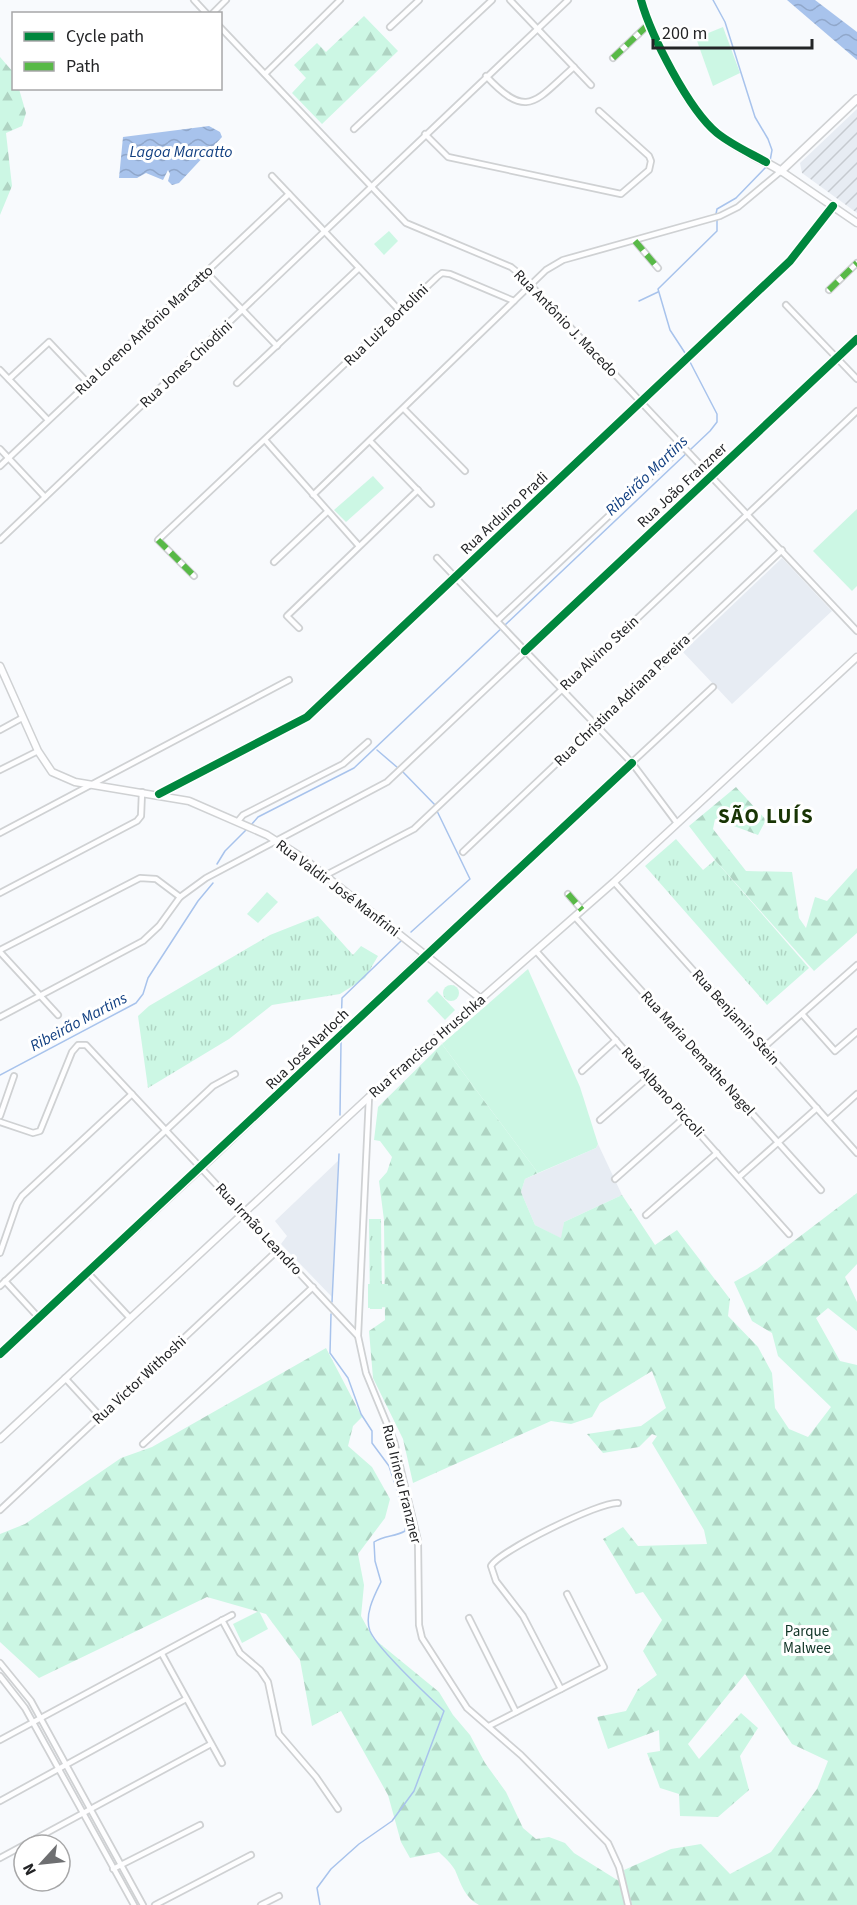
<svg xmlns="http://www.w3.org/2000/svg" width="857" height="1905" font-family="'Source Sans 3',sans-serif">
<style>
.built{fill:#e7ecf3}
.industrial{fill:url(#industrial-furrows)}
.grass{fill:url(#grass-tufts)}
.forest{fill:url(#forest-firs)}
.garden{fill:#ccf7e4}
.water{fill:url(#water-waves)}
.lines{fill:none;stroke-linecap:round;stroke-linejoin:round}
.stream{stroke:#a8c3ec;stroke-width:1.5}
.street-casing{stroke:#cfd1d3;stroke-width:8}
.secondary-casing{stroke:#cfd1d3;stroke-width:9}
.primary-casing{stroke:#cfd1d3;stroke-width:10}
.street{stroke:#fefeff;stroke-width:4.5}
.secondary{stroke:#fefeff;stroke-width:6}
.primary{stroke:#fefeff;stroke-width:7}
.quiet{stroke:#58b947;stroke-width:6;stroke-dasharray:12 6;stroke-linecap:butt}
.cycleway-casing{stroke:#fff;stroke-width:11}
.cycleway{stroke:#00873e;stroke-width:8}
.labels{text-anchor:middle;stroke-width:6;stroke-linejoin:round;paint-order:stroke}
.street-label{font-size:15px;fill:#232426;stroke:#fff}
.park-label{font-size:15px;fill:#0f3325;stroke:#fff}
.water-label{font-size:16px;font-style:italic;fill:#113f81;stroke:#fff}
.district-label{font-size:21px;font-weight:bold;letter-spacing:1.5px;fill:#183404;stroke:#fff}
</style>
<defs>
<pattern id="industrial-furrows" width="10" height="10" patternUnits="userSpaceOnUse" patternTransform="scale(1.5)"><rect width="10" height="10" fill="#e7ecf3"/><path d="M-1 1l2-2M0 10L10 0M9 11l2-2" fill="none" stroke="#c6cad0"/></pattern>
<pattern id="grass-tufts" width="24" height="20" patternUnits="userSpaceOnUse" patternTransform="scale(1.5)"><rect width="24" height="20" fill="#ccf7e4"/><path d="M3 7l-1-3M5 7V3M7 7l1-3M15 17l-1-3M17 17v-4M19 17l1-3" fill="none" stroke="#afd4c3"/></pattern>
<pattern id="forest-firs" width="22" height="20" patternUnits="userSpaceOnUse" patternTransform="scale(1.5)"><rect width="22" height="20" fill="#ccf7e4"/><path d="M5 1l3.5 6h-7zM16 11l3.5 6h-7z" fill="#afd4c3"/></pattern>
<pattern id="water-waves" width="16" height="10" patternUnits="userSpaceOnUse" patternTransform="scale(1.5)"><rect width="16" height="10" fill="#a8c3ec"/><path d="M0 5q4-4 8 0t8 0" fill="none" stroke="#90a7ca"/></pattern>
</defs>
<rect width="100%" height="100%" fill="#f8fafd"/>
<g class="built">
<polygon points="782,558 832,611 732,704 683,652"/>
<polygon points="598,1144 622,1195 564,1222 562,1239 535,1225 521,1192 525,1179 596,1148"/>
<polygon points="338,1161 332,1297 281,1244 287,1236 275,1221"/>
</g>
<polygon class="industrial" points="857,109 857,213 802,173 800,163"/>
<g class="grass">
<polygon points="676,839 703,870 715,860 809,968 767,1005 645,866"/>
<polygon points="318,916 353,955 361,946 378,956 365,978 340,994 272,1005 229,1039 148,1088 138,1016 149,1006 270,935"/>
<circle cx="451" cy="993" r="8"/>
<polygon points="369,1219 381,1219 382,1309 370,1309"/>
</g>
<g class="forest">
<polygon points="364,16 398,51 322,124 292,93 306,78 294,65 317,43 326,52"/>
<polygon points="0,57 13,72 14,88 19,89 26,113 22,126 6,133 12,186 0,215"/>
<polygon points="736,787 766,820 758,835 715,819 713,829 746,871 792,872 799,918 806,928 815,897 827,901 857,868 857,933 814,971 715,860 689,826"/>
<path d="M442,1044L538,1173L525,1179L521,1192L535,1225L561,1238L564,1222L622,1195L655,1245L677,1230L730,1299L728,1316L758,1347L772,1373L775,1408L789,1429L808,1437L831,1407L778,1356L772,1333L752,1321L734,1282L757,1269L857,1193V1264L845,1277L857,1302V1331L828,1308L816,1318L840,1361L857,1365V1905H479C465,1898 461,1884 455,1870C451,1863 444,1857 439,1852L410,1858L401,1842L388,1795L341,1711L312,1726L300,1660L266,1614L207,1597L39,1678L0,1642V1534L25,1524L121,1458L152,1447L326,1348L362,1417L353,1426L348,1446L372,1467L390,1499L385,1518L358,1554L364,1585L361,1616L373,1638L439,1692L453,1715L470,1735L485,1763L506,1792L523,1828L536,1839L549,1837L565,1843L574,1853L622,1883L625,1879L624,1870L671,1849L701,1844L730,1874L771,1852L817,1789L828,1761L792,1744L745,1674L688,1744L699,1759L741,1713L758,1728L740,1756L749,1790L718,1817L680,1816L679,1794L660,1788L647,1753L660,1751L659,1730L608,1749L597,1717L626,1711L638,1689L657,1675L643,1651L662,1620L643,1592L636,1594L603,1539L623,1527L638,1546L707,1544L704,1530L652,1443L657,1436L652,1434L639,1447L603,1453L587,1434L641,1426L666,1408L652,1371L600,1403L592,1417L571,1424L551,1421L413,1483L403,1439L373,1378L369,1331L385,1320L384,1220L379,1181L387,1172L392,1157L380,1141L374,1140L378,1107Z"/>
</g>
<g class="garden">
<polygon points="723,27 740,73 713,86 696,38"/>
<polygon points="389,231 398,241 384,255 374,244"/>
<polygon points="373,476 384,488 346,522 334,510"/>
<polygon points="857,509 857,586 852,591 813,551"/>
<polygon points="267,892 278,902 258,923 247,914"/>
<polygon points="528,969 580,1087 598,1144 596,1148 538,1173 442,1044"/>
<polygon points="437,991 455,1010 445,1020 427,1001"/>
<polygon points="368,1284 388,1284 388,1307 368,1308"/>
<polygon points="259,1611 268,1629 242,1643 233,1624"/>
</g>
<g class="water">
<polygon points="787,0 815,0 857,32 857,60"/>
<polygon points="209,126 220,132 222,137 179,183 172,185 168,181 170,174 168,170 163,180 146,173 137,178 119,178 123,137"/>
</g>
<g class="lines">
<g class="stream">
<polyline points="713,0 725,22 755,117 768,139 772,150 770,161"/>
<polyline points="716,214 717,209 736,198 768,165"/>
<polyline points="639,301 658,292"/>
<polyline points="687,356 670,330 658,289 717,231 717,219"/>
<polyline points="377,750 398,768"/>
<polyline points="402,771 436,806"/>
<polyline points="251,825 258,817 354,768 710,431 717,422 717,414 689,360"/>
<polyline points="217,864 225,851 248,828"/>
<polyline points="411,932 470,879 437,811"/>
<polyline points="341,1031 342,998 401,941"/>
<polyline points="0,1075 136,1003 143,994 148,978 198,901 213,883"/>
<polyline points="340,1115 341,1042"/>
<polyline points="332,1302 339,1154"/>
<path d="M320,1905L317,1888L331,1869L359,1844L392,1821L414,1791L444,1711C428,1696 377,1648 370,1631C364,1615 374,1596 381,1582L375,1561L374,1542C384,1535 395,1537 405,1531L407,1521L389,1466L372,1443V1431L361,1414L348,1378L330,1353L331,1314"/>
</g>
<defs>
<g id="street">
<polyline points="194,0 207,14"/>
<polyline points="510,0 591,85"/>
<polyline points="212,14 226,0"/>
<polyline points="220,27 406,223 511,267 522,276 857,631"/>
<polyline points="390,27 419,0"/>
<polyline points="613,58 649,24"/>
<polyline points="265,74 340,0"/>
<path d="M486,76C528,121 535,101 574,67"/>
<polyline points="354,129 492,0"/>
<polyline points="425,134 448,157 621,194 649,170 651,161 649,156 599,111"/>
<polyline points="272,176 400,311"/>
<polyline points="635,241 658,268"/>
<polyline points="206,272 277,346"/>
<polyline points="829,290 857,263"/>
<polyline points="786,305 857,379"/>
<polyline points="0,370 48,420"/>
<polyline points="9,379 49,342 87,382"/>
<polyline points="237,383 359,268"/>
<polyline points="404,409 465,471"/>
<polyline points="265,440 359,546"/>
<polyline points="370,441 431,504"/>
<polyline points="0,449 45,497"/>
<polyline points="0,466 289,194"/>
<polyline points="313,495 514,301"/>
<polyline points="0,540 568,0"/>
<polyline points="437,558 632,763 677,823"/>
<polyline points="274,562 327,512"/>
<polyline points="194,576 158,540 437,277 442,273 450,274 514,301 546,270 563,260 720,216 738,207 781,171"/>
<polyline points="497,621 683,446"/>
<polyline points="299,628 287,616 418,490"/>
<polyline points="0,730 22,718"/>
<polyline points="0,770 38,751"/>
<polyline points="159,794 307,717 790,261 833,206"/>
<polyline points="238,821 243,815 343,764 368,742"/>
<polyline points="0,833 289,680"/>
<polyline points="463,852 782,550"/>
<polyline points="326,875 414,829 857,411"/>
<polyline points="614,882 857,1153"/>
<polyline points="0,893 137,821 141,816 142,792"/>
<polyline points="568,894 582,910"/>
<polyline points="575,917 821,1190"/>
<polyline points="0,950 140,878 156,879 180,897"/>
<polyline points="536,951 789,1234"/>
<polyline points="0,952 58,1015"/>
<polyline points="426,954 713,687"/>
<polyline points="802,1014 835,1051 857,1032"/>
<polyline points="0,1017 143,941 159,926 180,897 206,878 387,782 857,339"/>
<polyline points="763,1048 857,965"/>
<polyline points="582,1071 616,1040"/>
<polyline points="369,1097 358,1336 366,1373 394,1441 418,1541 419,1625 422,1638 467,1708 521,1755 608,1843 619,1867 628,1905"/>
<polyline points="0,1116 14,1076"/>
<polyline points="600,1120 649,1077"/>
<polyline points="828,1120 857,1094"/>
<polyline points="0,1122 33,1133 40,1131 72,1052 78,1045 86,1045 357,1335"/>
<polyline points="739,1177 817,1108"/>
<polyline points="615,1179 685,1117"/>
<polyline points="646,1215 717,1153"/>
<polyline points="0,1253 17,1204 22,1196 132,1094"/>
<polyline points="88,1273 130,1318"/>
<polyline points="5,1281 39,1318"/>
<polyline points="0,1286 213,1086 235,1074"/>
<polyline points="65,1378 100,1416"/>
<polyline points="143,1444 313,1287"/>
<polyline points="0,1510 278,1250"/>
<polyline points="469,1618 516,1712"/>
<polyline points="222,1620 240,1653 260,1670 268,1682 279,1734 316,1777 338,1809"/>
<polyline points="162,1654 222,1763"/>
<polyline points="0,1663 31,1701 143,1905"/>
<polyline points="0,1676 25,1708 134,1905"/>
<path d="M561,1689L523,1616L496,1581L491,1566C499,1551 601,1501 618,1503"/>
<polyline points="489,1726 604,1667 567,1594"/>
<polyline points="0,1740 232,1615"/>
<polyline points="0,1801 186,1699"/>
<polyline points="0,1858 211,1744"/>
<polyline points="113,1869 200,1825"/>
<polyline points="155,1905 251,1855"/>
<polyline points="261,1905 279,1896"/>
</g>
<g id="secondary">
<polyline points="781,171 857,223"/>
<polyline points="0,666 38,751 52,772 75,782 189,801 267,835 303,858 481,999"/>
<polyline points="0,1354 212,1158 426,954"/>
<polyline points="0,1439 369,1097 614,882 857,657"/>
</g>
<path id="primary" d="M641,0C651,36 688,109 717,133C736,149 760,158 781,171L857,99"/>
</defs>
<use href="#street" class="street-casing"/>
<use href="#secondary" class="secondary-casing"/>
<use href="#primary" class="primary-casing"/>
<use href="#street" class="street"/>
<use href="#secondary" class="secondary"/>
<use href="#primary" class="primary"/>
<g class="quiet">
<polyline points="613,58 649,24"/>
<polyline points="635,241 658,268"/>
<polyline points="829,290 857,263"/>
<polyline points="158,540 194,576"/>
<polyline points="568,894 582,910"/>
</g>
<defs>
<g id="cycleway">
<path d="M641,0C651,36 689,110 717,133C732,145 750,153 766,162"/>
<polyline points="525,651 857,339"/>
<polyline points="159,794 307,717 790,261 833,206"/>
<polyline points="0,1354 632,763"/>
</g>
</defs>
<use href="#cycleway" class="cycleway-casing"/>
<use href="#cycleway" class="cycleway"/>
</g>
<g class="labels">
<g class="street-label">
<text transform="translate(566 323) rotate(46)" y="5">Rua Antônio J. Macedo</text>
<text transform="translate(386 325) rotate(-44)" y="5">Rua Luiz Bortolini</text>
<text transform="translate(144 330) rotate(-43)" y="5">Rua Loreno Antônio Marcatto</text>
<text transform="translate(186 364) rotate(-43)" y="5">Rua Jones Chiodini</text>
<text transform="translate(682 485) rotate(-43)" y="5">Rua João Franzner</text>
<text transform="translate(504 513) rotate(-43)" y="5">Rua Arduino Pradi</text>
<text transform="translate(599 653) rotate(-43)" y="5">Rua Alvino Stein</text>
<text transform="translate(622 700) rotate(-44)" y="5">Rua Christina Adriana Pereira</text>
<text transform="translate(338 888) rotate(37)" y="5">Rua Valdir José Manfrini</text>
<text transform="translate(736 1017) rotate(48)" y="5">Rua Benjamin Stein</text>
<text transform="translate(427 1046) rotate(-41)" y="5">Rua Francisco Hruschka</text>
<text transform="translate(307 1049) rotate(-44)" y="5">Rua José Narloch</text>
<text transform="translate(698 1053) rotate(48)" y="5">Rua Maria Demathe Nagel</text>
<text transform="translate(663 1092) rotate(48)" y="5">Rua Albano Piccoli</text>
<text transform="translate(259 1229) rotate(47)" y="5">Rua Irmão Leandro</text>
<text transform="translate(139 1380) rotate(-43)" y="5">Rua Victor Withoshi</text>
<text transform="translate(402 1484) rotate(76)" y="5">Rua Irineu Franzner</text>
</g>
<g class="park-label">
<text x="807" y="1636">Parque<tspan x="807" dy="17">Malwee</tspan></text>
</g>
<g class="water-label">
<text x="181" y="157">Lagoa Marcatto</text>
<text transform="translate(646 475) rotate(-44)" y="6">Ribeirão Martins</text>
<text transform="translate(78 1021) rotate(-28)" y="6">Ribeirão Martins</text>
</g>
<g class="district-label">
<text x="766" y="823">SÃO LUÍS</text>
</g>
</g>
<rect x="12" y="12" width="210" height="78" fill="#ffffff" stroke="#a7a7a8" stroke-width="1.5"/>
<rect x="24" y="32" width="30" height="9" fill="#00873e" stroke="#a7a7a8" stroke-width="1.5"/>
<text x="66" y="42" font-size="18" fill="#232426">Cycle path</text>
<rect x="24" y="62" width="30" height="9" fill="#58b947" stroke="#a7a7a8" stroke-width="1.5"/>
<text x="66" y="72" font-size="18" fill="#232426">Path</text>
<g transform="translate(42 1863) rotate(243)"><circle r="28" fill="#ffffff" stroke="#a7a7a8" stroke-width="1.5"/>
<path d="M0-4.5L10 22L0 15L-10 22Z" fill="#6e6f71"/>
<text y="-9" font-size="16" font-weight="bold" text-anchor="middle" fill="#232426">N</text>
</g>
<path d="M653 39v9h159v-9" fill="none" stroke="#232426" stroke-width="3"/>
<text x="662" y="39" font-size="18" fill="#232426" stroke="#ffffff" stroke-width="4.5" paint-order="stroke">200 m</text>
</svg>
